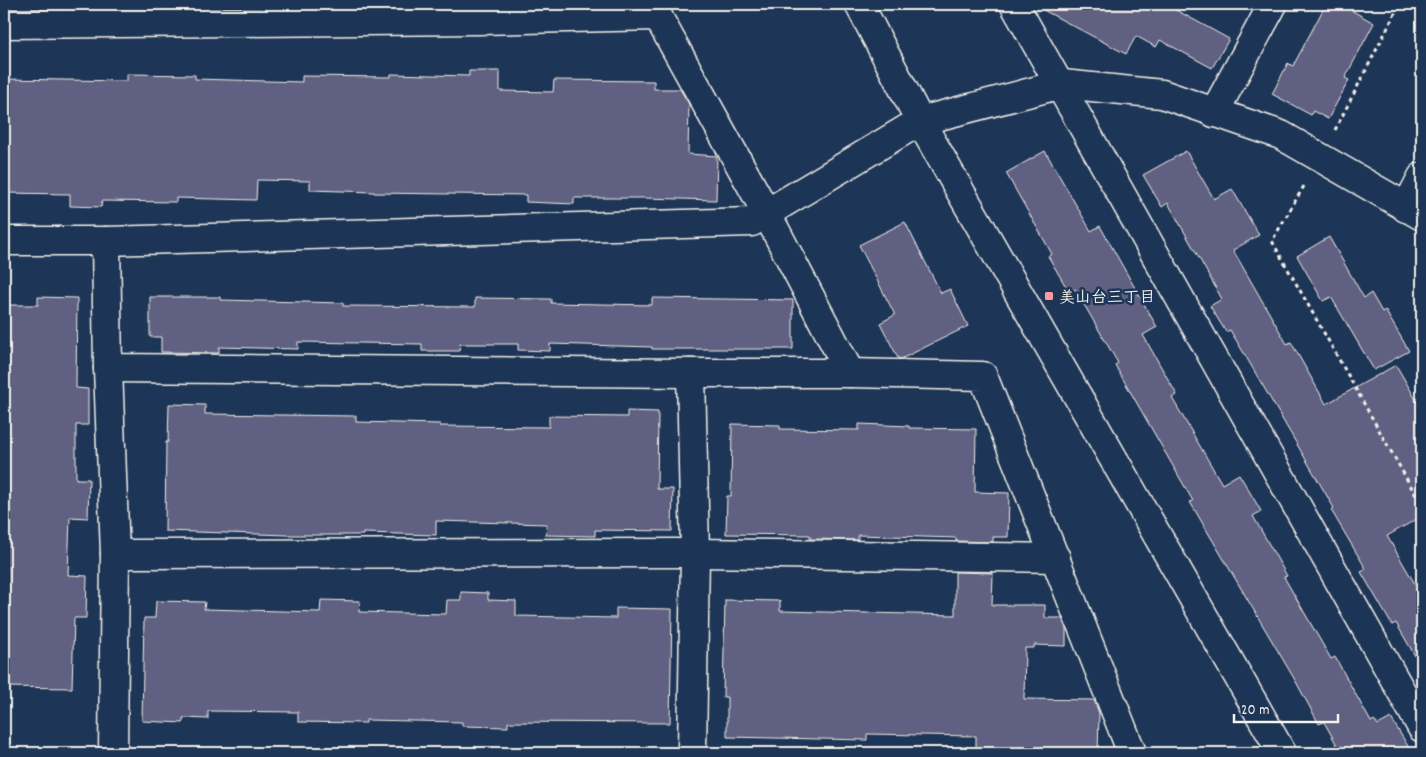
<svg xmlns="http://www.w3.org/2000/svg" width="1426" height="757" font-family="Dekko,'Klee One',sans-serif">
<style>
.building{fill:#616082;stroke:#f4f1e8}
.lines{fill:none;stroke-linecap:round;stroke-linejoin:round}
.minor-casing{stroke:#f4f1e8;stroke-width:31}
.tertiary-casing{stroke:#f4f1e8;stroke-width:31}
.path{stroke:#f4f1e8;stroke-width:3;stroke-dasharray:4 4;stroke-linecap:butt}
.minor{stroke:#1d3557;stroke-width:28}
.tertiary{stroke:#1d3557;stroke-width:28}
.poi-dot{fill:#ff9aa2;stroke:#1d3557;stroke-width:2}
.labels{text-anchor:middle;stroke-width:5;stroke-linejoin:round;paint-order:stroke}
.poi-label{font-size:16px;font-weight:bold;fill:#f4f1e8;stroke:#1d3557;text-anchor:start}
</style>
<rect width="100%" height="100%" fill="#1d3557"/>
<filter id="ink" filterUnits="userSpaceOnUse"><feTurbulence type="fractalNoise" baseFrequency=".02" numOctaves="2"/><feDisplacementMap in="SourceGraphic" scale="10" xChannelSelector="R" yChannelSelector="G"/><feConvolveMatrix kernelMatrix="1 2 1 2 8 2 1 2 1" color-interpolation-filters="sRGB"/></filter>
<g filter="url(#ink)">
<g class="building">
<polygon points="1032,4 1165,4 1229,39 1212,68 1160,40 1156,47 1136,36 1126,54"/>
<polygon points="1326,4 1340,4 1374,23 1345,78 1349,80 1328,119 1313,111 1311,115 1272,94 1288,63 1293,66"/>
<polygon points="469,71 500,71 500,91 553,92 554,80 654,81 654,89 680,89 689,104 688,154 717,156 716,200 645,198 574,198 574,204 526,202 526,195 374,193 374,192 310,190 310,181 257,180 256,200 176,198 176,202 102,201 101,207 70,206 70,194 4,193 4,79 127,81 127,74 195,75 195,79 302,82 302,76 391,77 391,74 469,76"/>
<polygon points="1045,151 1091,231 1100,226 1157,327 1143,335 1177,395 1172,398 1222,484 1239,474 1261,511 1253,516 1287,576 1284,577 1331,659 1335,657 1371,722 1374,720 1378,725 1391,718 1412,753 1326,753 1338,747 1324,722 1319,724 1295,680 1190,502 1193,501 1115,365 1118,363 1075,289 1069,292 1048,256 1052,254 1006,173"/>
<polygon points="1186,151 1214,199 1232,189 1259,235 1233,250 1287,344 1291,342 1326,404 1396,365 1422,410 1422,516 1387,536 1422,596 1422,668 1396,623 1392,625 1361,572 1366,569 1331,510 1334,508 1245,355 1230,330 1226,332 1210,306 1222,299 1168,203 1162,207 1143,175"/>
<polygon points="905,222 941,293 950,289 968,326 901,359 898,358 880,323 895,315 859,245"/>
<polygon points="1329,237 1364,298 1371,293 1382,312 1385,310 1409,351 1374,370 1331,297 1323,301 1297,256"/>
<polygon points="38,297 77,298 76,388 88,389 88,425 76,425 76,479 89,479 88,518 70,517 68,575 87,576 86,618 74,618 72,688 4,687 4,305 38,305"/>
<polygon points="150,297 220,297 220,300 343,303 343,306 475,307 475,298 551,299 551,303 652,305 652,298 793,300 793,349 652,349 652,347 550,344 550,351 518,350 518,344 460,344 459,351 422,351 422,344 298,342 298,349 219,347 219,353 161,352 161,337 150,337"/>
<polygon points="169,404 205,405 205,414 356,416 356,422 440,424 440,426 549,427 549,416 627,417 627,411 658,412 657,489 673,489 672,531 595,530 595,536 546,535 547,524 436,521 436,535 363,533 363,535 288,535 165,531 166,442 168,442"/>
<polygon points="732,424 780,425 780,429 859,430 859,424 909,426 909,428 976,429 975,492 1009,493 1008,537 993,537 993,542 956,541 956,538 858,535 858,540 810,539 810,535 726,534 727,496 731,496"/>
<polygon points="955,572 993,573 992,605 1045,605 1045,618 1062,618 1066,629 1066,646 1034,645 1034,648 1025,648 1024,699 1094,700 1099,713 1098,753 976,753 976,736 867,734 867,740 727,737 727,697 723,697 725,600 780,601 780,611 955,615"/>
<polygon points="461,592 488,593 488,600 516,601 516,616 616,618 616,608 672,609 670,723 508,722 508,727 462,726 462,722 366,720 366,723 298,722 298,712 208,711 208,719 183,718 183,723 142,721 144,618 155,618 156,601 205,602 204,609 320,612 321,600 360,601 359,612 446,614 447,600 461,600"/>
</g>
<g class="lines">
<defs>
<g id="minor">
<polyline points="651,4 767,214 850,373"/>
<polyline points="1014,4 1422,728"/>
<polyline points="4,24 479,20 658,16"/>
<polyline points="1214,113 1273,4"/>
<polyline points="1406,208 1422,177"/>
<polyline points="106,241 108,368 691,373 850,373 983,376 1132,753"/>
<polyline points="108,368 115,554 113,753"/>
<polyline points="691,373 695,553 692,753"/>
<polyline points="115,554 695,553 1056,558"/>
</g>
<g id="tertiary">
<polyline points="859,4 920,121 1282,753"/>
<polyline points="4,241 106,241 752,222 920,121 1062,84 1162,94 1281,135 1422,216"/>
</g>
</defs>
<use href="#minor" class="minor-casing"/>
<use href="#tertiary" class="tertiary-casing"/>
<g class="path">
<polyline points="1335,130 1400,4"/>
<polyline points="1304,186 1272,241 1422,506"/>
</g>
<use href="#minor" class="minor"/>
<use href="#tertiary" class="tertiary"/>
</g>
</g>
<rect class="poi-dot" x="1044" y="291" width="10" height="10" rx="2.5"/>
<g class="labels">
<g class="poi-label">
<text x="1059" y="302">美山台三丁目</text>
</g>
</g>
<rect width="1426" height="757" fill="none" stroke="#1d3557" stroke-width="20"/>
<rect x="10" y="10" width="1406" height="737" fill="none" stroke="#f4f1e8" stroke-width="2" filter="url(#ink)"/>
<path d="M1234 714v8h104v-8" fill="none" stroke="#f4f1e8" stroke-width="2.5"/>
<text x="1241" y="714" font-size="15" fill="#f4f1e8" stroke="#1d3557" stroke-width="4" paint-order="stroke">20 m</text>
</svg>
